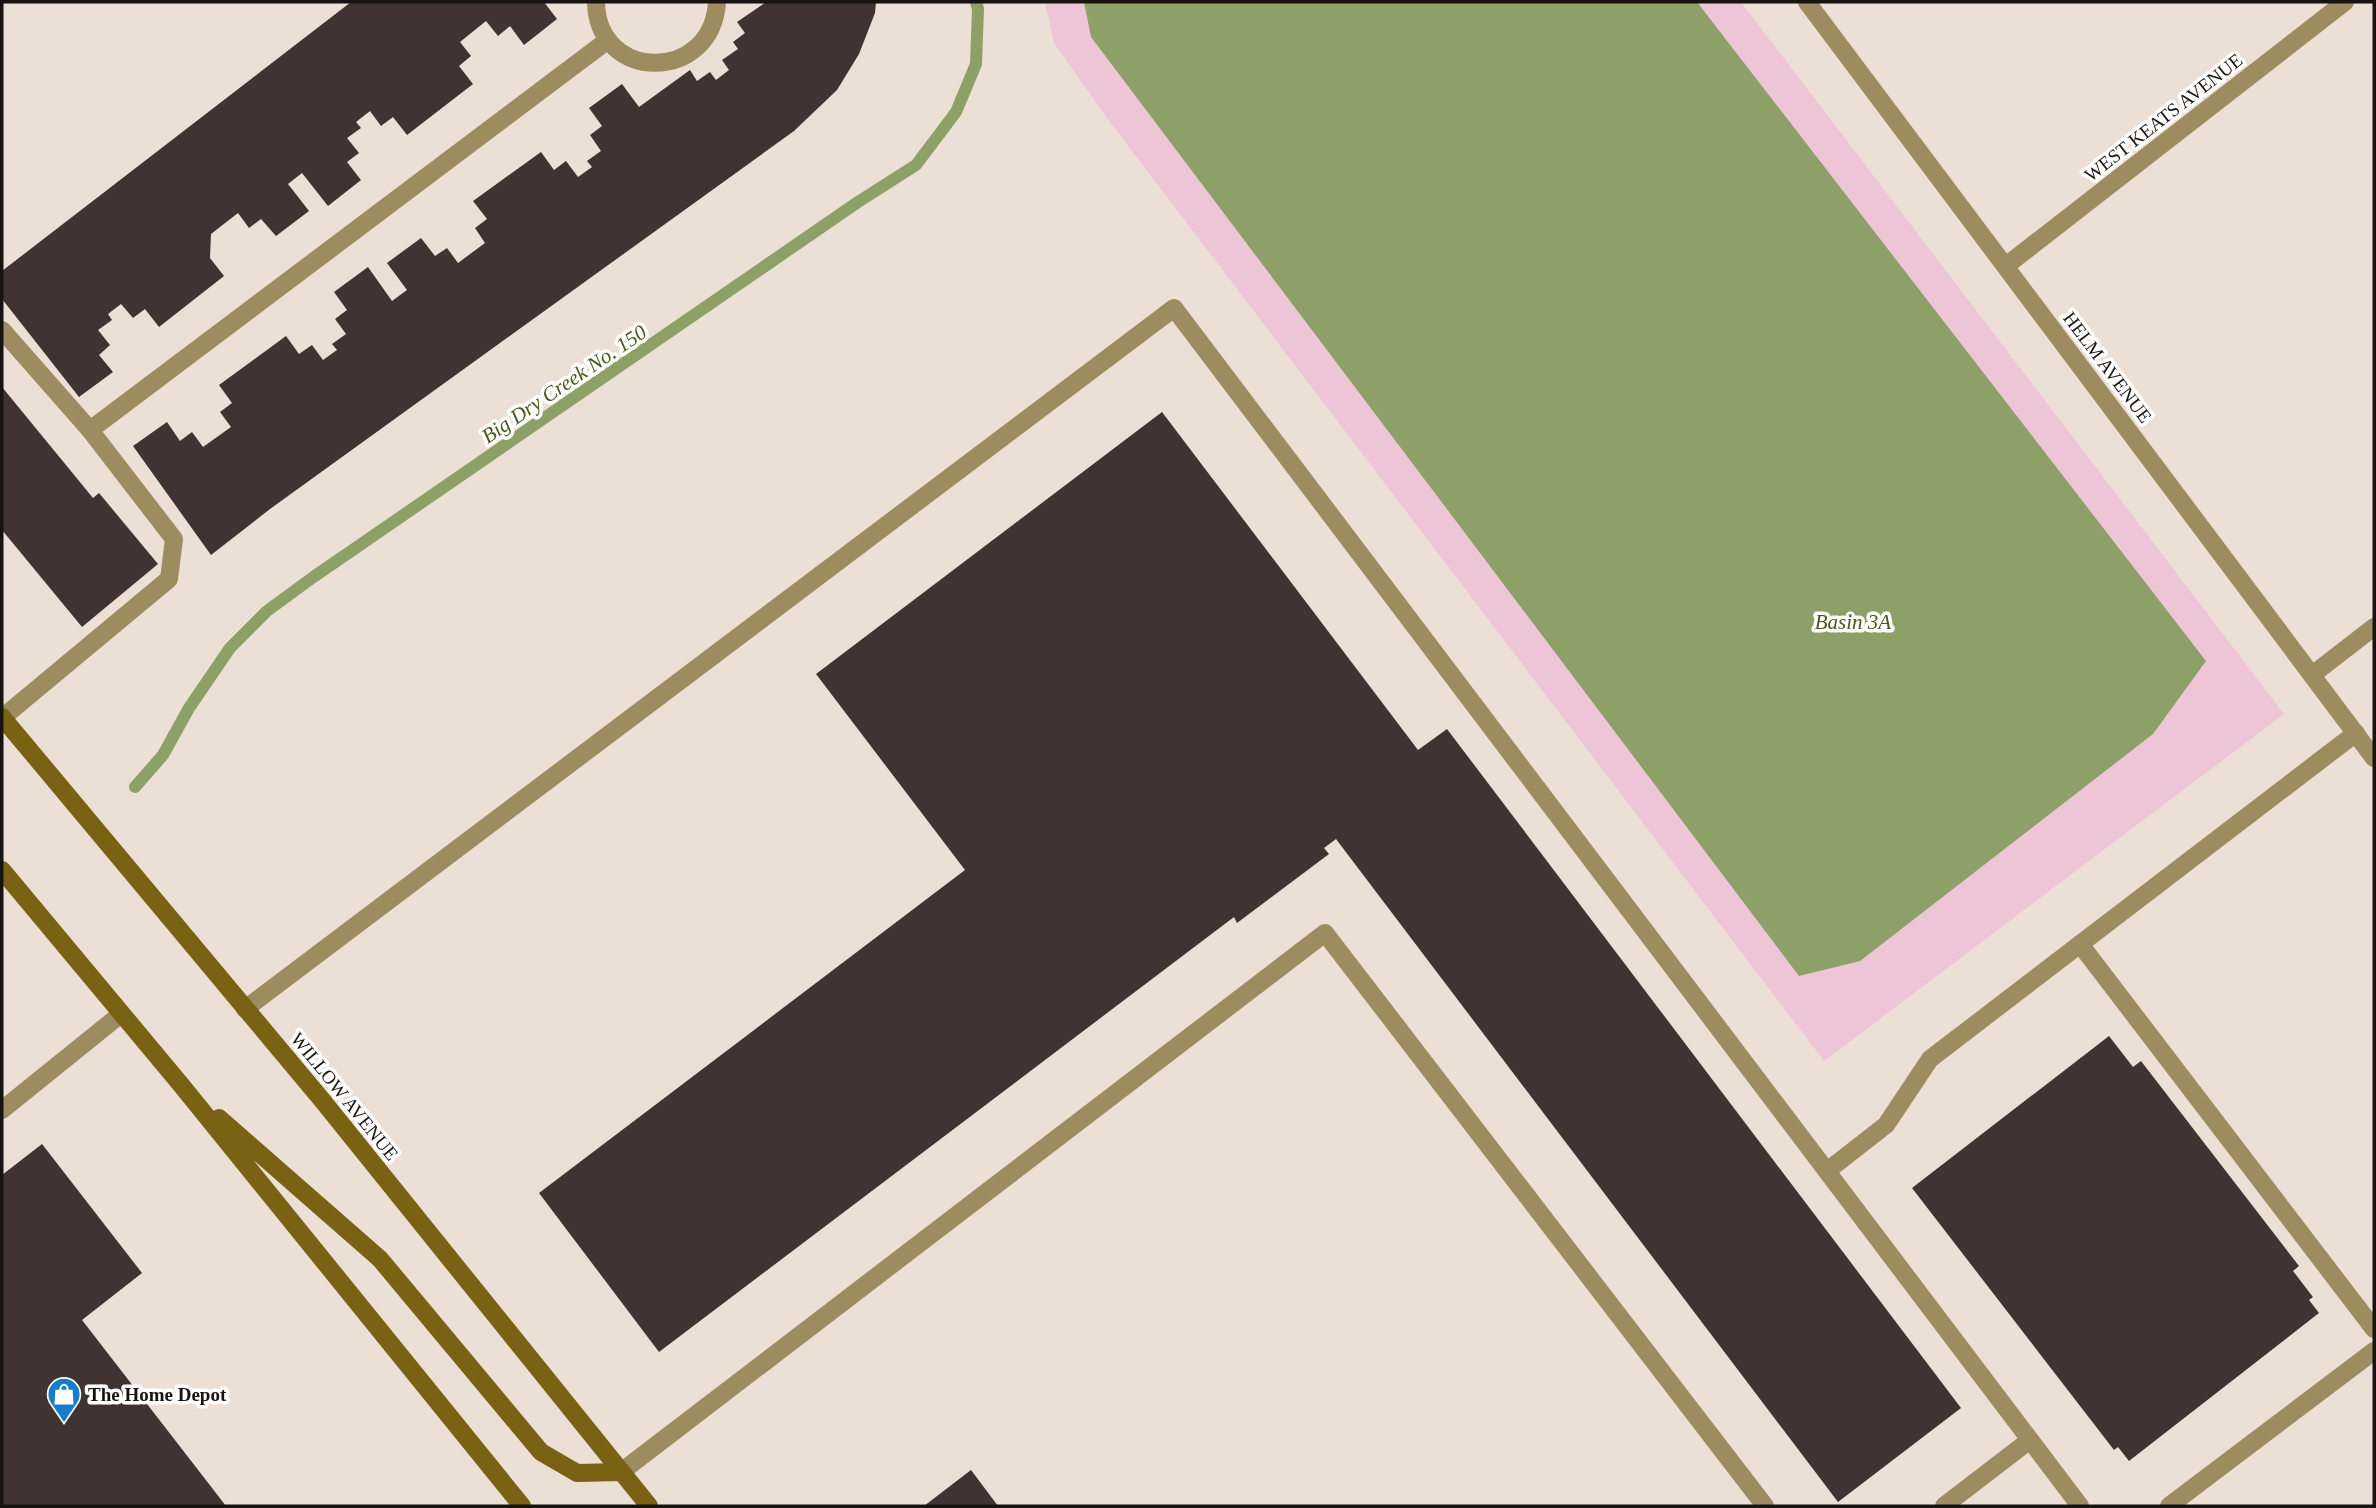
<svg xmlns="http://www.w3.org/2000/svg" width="2376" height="1508" font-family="'Times New Roman',serif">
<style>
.green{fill:#eec5d7}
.water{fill:#8ca068}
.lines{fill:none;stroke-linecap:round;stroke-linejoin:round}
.stream{stroke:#8ca068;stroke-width:12}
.building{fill:#403332}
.lane{stroke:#9c8c60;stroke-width:18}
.street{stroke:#9c8c60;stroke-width:18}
.secondary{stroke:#7a6214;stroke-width:18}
.labels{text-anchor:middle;stroke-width:7;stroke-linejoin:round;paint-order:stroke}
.street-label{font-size:19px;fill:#181311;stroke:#fff}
.poi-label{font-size:19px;font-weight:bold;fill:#181311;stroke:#fff;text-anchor:start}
.water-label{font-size:21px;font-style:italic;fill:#46581a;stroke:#fff}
</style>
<rect width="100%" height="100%" fill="#ecdfd6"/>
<polygon class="green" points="1045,2 1741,2 2284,714 1824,1061 1110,122 1054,43"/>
<polygon class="water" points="1084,2 1697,2 2206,661 2153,734 1860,961 1799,976 1091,37"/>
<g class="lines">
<polyline class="stream" points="135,787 163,755 189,708 230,648 267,611 312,578 858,202 916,165 956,112 976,64 978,9 976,2"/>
</g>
<g class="building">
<polygon points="351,2 544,2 557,19 524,45 510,26 498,36 486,21 460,42 471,56 459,66 473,84 407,135 393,117 381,126 370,111 356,122 361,128 347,138 359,153 347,162 361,180 328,206 302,173 288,184 309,211 276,236 261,219 249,228 238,213 211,234 210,258 224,276 159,327 145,309 133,318 121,304 108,314 112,320 98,330 110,345 99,355 113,372 79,397 2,299 2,271"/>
<polygon points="766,2 876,2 875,13 859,54 837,90 794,131 270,509 211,555 133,446 167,422 180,441 192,432 203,447 231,427 220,412 232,403 219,385 286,336 299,354 312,345 323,360 337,350 332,344 346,334 335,319 347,310 334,292 368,267 392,301 407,290 387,263 421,238 435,256 447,248 458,263 485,243 475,228 487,219 473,201 541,152 554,170 566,161 578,177 592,167 587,161 601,151 590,135 602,126 589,108 622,84 639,107 690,70 697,81 710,72 716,80 729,70 722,60 738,49 733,42 745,33 737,22"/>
<polygon points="2,387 93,498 99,493 158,564 82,627 2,530"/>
<polygon points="1162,412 1418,750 1447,729 1961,1408 1838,1502 1336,839 1324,848 1329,854 1237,923 1234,917 659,1352 539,1193 965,870 816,674"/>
<polygon points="2109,1036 2133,1067 2141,1061 2299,1266 2293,1271 2313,1297 2309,1300 2319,1313 2129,1461 2118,1447 2114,1450 1912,1188"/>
<polygon points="42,1144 142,1273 82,1320 226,1506 2,1506 2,1175"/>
<polygon points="971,1470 998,1506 924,1506"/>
</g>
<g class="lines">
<g class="lane">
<path d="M596,2C597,82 712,84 717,2"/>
<polyline points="2,330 90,430 174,539 169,579 2,718"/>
<polyline points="90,430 608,40"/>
<polyline points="2080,944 2374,1329"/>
<polyline points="245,1009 1174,308 2080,1506"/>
<polyline points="2,1110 121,1014"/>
<polyline points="1827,1171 1886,1125 1930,1059 2356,733"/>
<polyline points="621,1472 1325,933 1765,1506"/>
<polyline points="1944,1506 2030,1440"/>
<polyline points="2169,1506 2374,1351"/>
</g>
<g class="street">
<polyline points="1807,2 2374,758"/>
<polyline points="2007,265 2345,2"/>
<polyline points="2312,675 2374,627"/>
</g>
<g class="secondary">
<polyline points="2,717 322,1100 649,1506"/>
<polyline points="2,870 182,1086 522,1506"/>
<polyline points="219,1118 380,1259 541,1452 577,1473 621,1472"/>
</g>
</g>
<defs>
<symbol id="shop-pin" viewBox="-11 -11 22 30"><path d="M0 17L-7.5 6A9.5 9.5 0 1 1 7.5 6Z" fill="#167dc8" stroke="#fff"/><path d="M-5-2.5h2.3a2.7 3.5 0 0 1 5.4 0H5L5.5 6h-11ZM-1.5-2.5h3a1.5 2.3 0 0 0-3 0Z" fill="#fff"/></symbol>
</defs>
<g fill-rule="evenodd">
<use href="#shop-pin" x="45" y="1375" width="38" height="52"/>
</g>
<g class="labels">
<g class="street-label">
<text transform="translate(2163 117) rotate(-38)" y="7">WEST KEATS AVENUE</text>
<text transform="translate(2108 367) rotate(53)" y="7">HELM AVENUE</text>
<text transform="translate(345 1096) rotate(51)" y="7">WILLOW AVENUE</text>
</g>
<g class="poi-label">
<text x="88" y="1401">The Home Depot</text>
</g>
<g class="water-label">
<text transform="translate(564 384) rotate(-34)" y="7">Big Dry Creek No. 150</text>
<text x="1853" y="629">Basin 3A</text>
</g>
</g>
<rect width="2376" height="1508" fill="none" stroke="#181311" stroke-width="7"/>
</svg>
